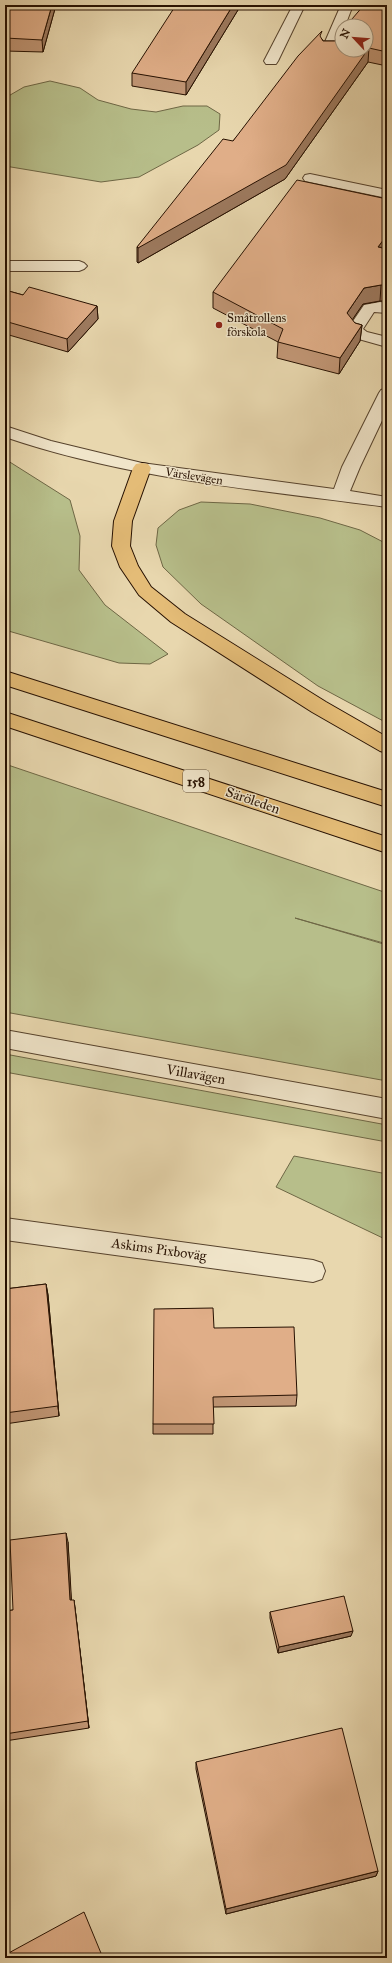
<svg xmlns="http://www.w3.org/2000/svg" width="392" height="1963" font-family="'IM FELL Great Primer',serif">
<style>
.green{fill:#b7be8a;stroke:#6e6745}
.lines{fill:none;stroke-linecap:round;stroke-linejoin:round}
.service-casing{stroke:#56422c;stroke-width:2}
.minor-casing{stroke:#56422c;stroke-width:2}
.primary-casing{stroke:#261000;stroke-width:2}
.service{fill:#f0e5ca;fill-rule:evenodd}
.minor{fill:#f0e5ca;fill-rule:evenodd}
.primary{fill:#e4bc77;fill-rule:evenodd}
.wall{fill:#c19675;stroke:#261000}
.shaded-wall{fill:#9d7a5f;stroke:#261000}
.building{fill:#e0ae88;stroke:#261000}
.poi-dot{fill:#8f2418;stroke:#f0e5ca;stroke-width:1.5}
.labels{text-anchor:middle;stroke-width:3;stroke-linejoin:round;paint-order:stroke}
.far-poi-label{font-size:12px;fill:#261000;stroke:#f0e5ca;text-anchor:start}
.far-street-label{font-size:12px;fill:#261000;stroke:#f0e5ca}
.shield{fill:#f0e5ca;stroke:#63503d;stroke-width:1}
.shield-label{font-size:13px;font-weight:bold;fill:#261000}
.street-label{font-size:14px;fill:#261000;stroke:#f0e5ca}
</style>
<rect width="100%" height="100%" fill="#e8d7ae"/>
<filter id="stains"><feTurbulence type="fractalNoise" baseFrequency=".005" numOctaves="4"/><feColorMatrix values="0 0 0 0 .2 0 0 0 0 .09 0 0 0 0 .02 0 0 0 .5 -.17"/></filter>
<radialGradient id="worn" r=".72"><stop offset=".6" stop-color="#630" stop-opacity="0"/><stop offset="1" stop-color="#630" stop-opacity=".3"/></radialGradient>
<g class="green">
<polygon points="50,81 80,88 98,100 131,109 156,112 183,106 207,106 220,114 219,130 198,145 139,177 101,182 5,166 5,98 24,87"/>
<polygon points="5,459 70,500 80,536 79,570 105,605 168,654 150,664 119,663 5,630"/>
<polygon points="201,502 250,504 320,518 360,530 387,544 387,723 318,686 201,604 163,567 156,545 158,528 179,510"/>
<polygon points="5,764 387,893 387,944 295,918 387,945 387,1081 5,1012"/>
<polygon points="5,1054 387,1125 387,1142 5,1072"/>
<polygon points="294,1156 387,1174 387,1240 276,1187"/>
</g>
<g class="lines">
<defs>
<g id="service">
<path d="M341,5H353L345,26H342C342,35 338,46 333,54H323L321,51Z"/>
<polygon points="310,174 387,190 387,198 305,181 303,178 305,175"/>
<polygon points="380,302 387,303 387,313 374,312 363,329 367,332 387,337 387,347 355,338 347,330 364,305"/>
</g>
<g id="minor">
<polygon points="293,5 305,5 278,61 276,64 266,64 264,61"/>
<polygon points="5,261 79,261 84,263 87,266 84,269 79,271 5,271"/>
<path d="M387,388V410L360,467L350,491L387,497V507C259,490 128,479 5,437V426L51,441L142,463L334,489L342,467L379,393L381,390Z"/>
<polygon points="5,1030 387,1099 387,1119 5,1048"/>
<polygon points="5,1218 313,1260 322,1263 325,1271 322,1279 313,1282 5,1240"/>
</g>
<g id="primary">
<polygon points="142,463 148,464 151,468 132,521 130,546 138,566 151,587 185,614 326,702 387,737 387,753 380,751 312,712 171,622 139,595 120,567 112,546 114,521 133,468 136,464"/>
<polygon points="5,671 387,792 387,807 5,685"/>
<polygon points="5,712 387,837 387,853 5,726"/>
</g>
</defs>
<use href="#service" class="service-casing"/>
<use href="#minor" class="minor-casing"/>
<use href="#primary" class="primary-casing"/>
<use href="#service" class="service"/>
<use href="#minor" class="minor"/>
<use href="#primary" class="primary"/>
</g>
<g class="wall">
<polygon points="5,5 56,5 43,52 5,51"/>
<polygon points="241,5 186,95 132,86 132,73"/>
<polygon points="387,5 387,66 368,62 285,179 138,263 137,262 137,247 233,141 322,39 323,41 335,41"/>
<polygon points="387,199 387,300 386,301 380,301 363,304 352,320 355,323 362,325 360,341 339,374 277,358 278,342 213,308 213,292"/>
<polygon points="5,290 23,295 97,306 98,319 68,352 9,335 5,339"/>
<polygon points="46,1284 48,1295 59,1416 5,1424 5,1289"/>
<polygon points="214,1328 297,1395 296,1406 213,1407 213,1434 153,1434 153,1424"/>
<polygon points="68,1542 71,1600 75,1608 89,1728 5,1741 5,1611 13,1610"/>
<polygon points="270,1612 351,1636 278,1653 270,1618"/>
<polygon points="196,1762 378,1871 376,1876 226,1914 196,1769"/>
</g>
<g class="shaded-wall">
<polygon points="52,5 56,5 43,52 42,40"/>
<polygon points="233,5 241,5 186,95 186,82"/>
<polygon points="369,48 368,62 285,179 138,263 138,248"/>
<polygon points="387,235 387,248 378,247"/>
<polygon points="381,285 380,301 363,304 346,329 347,313 364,288"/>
<polygon points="97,306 98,319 68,352 67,339"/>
<polygon points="8,322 9,335 5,339 5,325"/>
<polygon points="362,325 360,341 339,374 340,358"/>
<polygon points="46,1284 48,1295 59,1416 58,1406"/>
<polygon points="66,1533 68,1542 72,1608 70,1600"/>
<polygon points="74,1600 75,1608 89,1728 88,1721"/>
<polygon points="353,1631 351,1636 278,1653 279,1647"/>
<polygon points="378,1871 376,1876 226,1914 226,1909"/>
</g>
<g class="building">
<polygon points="5,5 52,5 42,40 5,38"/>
<polygon points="176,5 233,5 186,82 132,73"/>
<polygon points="364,5 387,5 387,52 369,48 286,165 138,248 137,247 223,139 233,141 298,56 322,31 320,36 323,41 335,41 339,34 342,30 342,50 366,50 366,26 346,26"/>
<polygon points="297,180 387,199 387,235 378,247 387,249 387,285 381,285 364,288 347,313 355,323 362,325 340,358 278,342 283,329 213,292"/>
<polygon points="29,287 97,306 67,339 8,322 5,325 5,290 23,295"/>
<polygon points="46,1284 58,1406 5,1413 5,1289"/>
<polygon points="213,1308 214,1328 294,1327 297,1395 213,1397 214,1424 153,1424 154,1309"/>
<polygon points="66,1533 70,1600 74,1600 88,1721 5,1734 5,1611 13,1610 10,1540"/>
<polygon points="344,1596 353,1631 279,1647 270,1612"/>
<polygon points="342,1728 378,1871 226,1909 196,1762"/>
<polygon points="84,1912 103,1958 5,1958 5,1955"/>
</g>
<circle class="poi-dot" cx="219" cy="325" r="4"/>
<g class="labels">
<g class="far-poi-label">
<text x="227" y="322">Småtrollens<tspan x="227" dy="14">förskola</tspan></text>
</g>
<g class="far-street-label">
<text transform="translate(194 476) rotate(9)" y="4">Värslevägen</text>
</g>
<rect class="shield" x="183" y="770" width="26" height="22" rx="3"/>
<g class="shield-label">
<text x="196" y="786">158</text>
</g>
<g class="street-label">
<text transform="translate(253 800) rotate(19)" y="5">Säröleden</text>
<text transform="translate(196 1074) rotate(10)" y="5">Villavägen</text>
<text transform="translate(159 1249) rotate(8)" y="5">Askims Pixboväg</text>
</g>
</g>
<rect width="392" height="1963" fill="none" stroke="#e8d7ae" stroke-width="20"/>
<rect x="6" y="6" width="380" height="1951" fill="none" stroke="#261000" stroke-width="2"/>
<rect x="10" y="10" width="372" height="1943" fill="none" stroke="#261000"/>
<g transform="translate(354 38) rotate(296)"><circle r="19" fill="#f0e5ca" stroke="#9f9079"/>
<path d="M0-3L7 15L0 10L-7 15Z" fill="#8f2418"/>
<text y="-6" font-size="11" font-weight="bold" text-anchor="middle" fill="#261000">N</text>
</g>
<rect width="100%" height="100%" filter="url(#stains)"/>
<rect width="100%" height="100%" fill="url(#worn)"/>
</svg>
